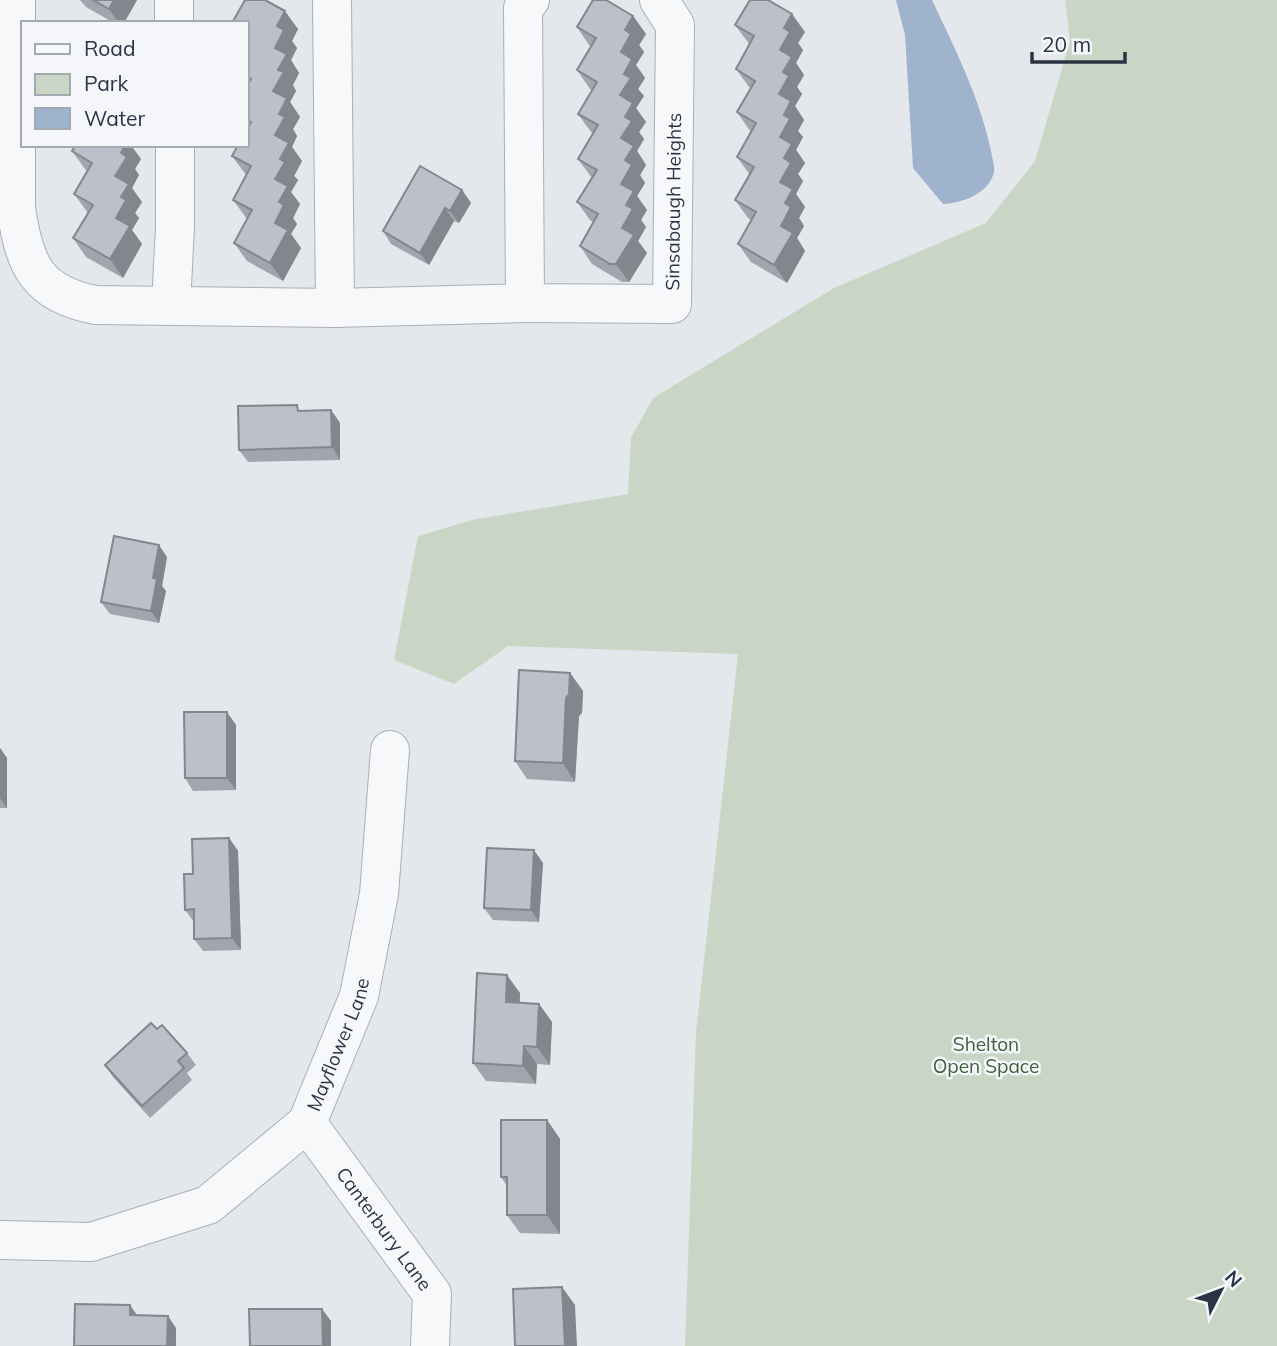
<svg xmlns="http://www.w3.org/2000/svg" width="1277" height="1346" font-family="Mulish,sans-serif">
<style>
.green{fill:#c9d6c5}
.water{fill:#9fb4cc}
.lines{fill:none;stroke-linecap:round;stroke-linejoin:round}
.minor-casing{stroke:#a9aeb7;stroke-width:40}
.minor{stroke:#f7f8fa;stroke-width:38}
.wall{fill:#a1a5ae}
.shaded-wall{fill:#83868d}
.building{fill:#bbc0ca;stroke:#83868d;stroke-width:2}
.labels{text-anchor:middle;stroke-width:5;stroke-linejoin:round;paint-order:stroke}
.street-label{font-size:19px;fill:#2b3445;stroke:#f4f6f9}
.park-label{font-size:19px;fill:#3f6138;stroke:#f4f6f9}
</style>
<rect width="100%" height="100%" fill="#e4e7ec"/>
<polygon class="green" points="1065,0 1277,0 1277,1346 685,1346 696,1033 738,654 508,646 454,684 394,660 418,536 476,519 628,494 631,438 653,398 834,288 986,223 1035,161 1070,41"/>
<path class="water" d="M896,0H932C955,49 980,98 991,151C992,158 995,166 994,172C989,194 962,203 943,204L913,168L905,35Z"/>
<g class="lines">
<defs>
<g id="minor">
<path d="M16,0V208C24,264 36,294 96,305L335,308L525,303"/>
<polyline points="174,0 174,23"/>
<polyline points="332,0 335,308"/>
<path id="s1" d="M530,0L523,8L525,303L672,304L675,25L659,0"/>
<polyline points="171,305 175,227 175,145"/>
<path id="s2" d="M307,1123L432,1294L430,1346"/>
<path id="s3" d="M0,1240L91,1242L208,1205L307,1123L359,996L379,894L390,750"/>
</g>
</defs>
<use href="#minor" class="minor-casing"/>
<use href="#minor" class="minor"/>
</g>
<g class="wall">
<polygon points="80,0 137,0 124,23 114,23 86,7"/>
<polygon points="633,16 646,34 639,45 644,52 636,65 645,78 638,89 644,96 636,108 646,122 639,132 644,139 637,151 646,165 640,175 645,183 637,196 647,210 641,220 646,227 638,241 647,253 629,282 622,282 592,264 580,246 593,222 590,220 577,202 592,178 578,159 593,133 591,132 578,114 592,90 590,89 577,70 591,46 589,45 577,27"/>
<polygon points="247,23 298,29 292,41 297,48 291,60 299,73 293,85 296,91 290,102 300,117 293,129 297,136 292,147 302,161 294,176 298,180 291,192 300,204 293,218 297,224 291,234 301,248 283,281 247,261 234,243 247,219 233,200 246,175 232,156 247,145"/>
<polygon points="735,25 805,32 798,43 803,50 796,63 804,75 797,87 802,94 795,106 804,120 798,131 803,137 796,150 805,163 798,174 803,181 796,194 805,207 799,218 804,226 797,238 805,251 787,283 751,262 738,244 751,220 748,218 735,200 750,175 737,157 752,132 750,131 737,112 751,88 749,87 736,69 750,45"/>
<polygon points="72,151 141,159 135,169 139,175 132,188 142,202 135,213 139,218 132,230 142,244 123,278 86,257 73,238 88,213 74,194 87,171 85,169"/>
<polygon points="462,190 471,203 459,223 454,221 429,265 391,244 383,231"/>
<polygon points="331,410 340,423 340,460 248,462 239,450 302,411"/>
<polygon points="167,557 162,586 166,591 159,623 110,614 101,602"/>
<polygon points="570,673 583,691 582,713 579,716 575,782 527,779 515,761"/>
<polygon points="236,725 236,790 193,791 185,778"/>
<polygon points="0,748 7,758 7,808 0,808"/>
<polygon points="229,838 238,851 241,950 203,951 194,939 194,922 185,910 193,874"/>
<polygon points="543,863 539,922 493,920 484,908"/>
<polygon points="520,993 520,1003 539,1004 552,1022 550,1065 537,1064 536,1084 486,1081 473,1063"/>
<polygon points="157,1029 187,1053 196,1065 187,1073 192,1080 150,1118 113,1077 105,1065"/>
<polygon points="547,1120 560,1139 560,1234 520,1233 507,1215 507,1186 501,1177"/>
</g>
<g class="shaded-wall">
<polygon points="114,0 137,0 124,23 119,23 109,9"/>
<polygon points="285,11 298,29 292,41 297,48 291,60 299,73 293,85 296,91 290,102 300,117 293,129 297,136 292,147 302,161 294,176 298,180 291,192 300,204 293,218 297,224 291,234 301,248 283,281 270,263 279,202 275,179 280,159 275,135 279,114 273,91 278,70 275,48 277,26"/>
<polygon points="792,14 805,32 798,43 803,50 796,63 804,75 797,87 802,94 795,106 804,120 798,131 803,137 796,150 805,163 798,174 803,181 796,194 805,207 799,218 804,226 797,238 805,251 787,283 774,265 785,203 780,182 784,158 780,137 784,115 779,94 783,72 780,50 784,28"/>
<polygon points="633,16 646,34 639,45 644,52 636,65 645,78 638,89 644,96 636,108 646,122 639,132 644,139 637,151 646,165 640,175 645,183 637,196 647,210 641,220 646,227 638,241 647,253 629,282 616,264 626,205 621,184 625,160 621,138 625,117 620,95 624,74 621,52 625,30"/>
<polygon points="124,145 131,145 141,159 135,169 139,175 132,188 142,202 135,213 139,218 132,230 142,244 123,278 110,259 116,218 121,197 115,176"/>
<polygon points="462,190 471,203 459,223 450,211"/>
<polygon points="445,208 454,221 429,265 420,253"/>
<polygon points="331,410 340,423 340,460 332,447"/>
<polygon points="159,545 167,557 162,586 166,591 159,623 151,611 153,578"/>
<polygon points="570,673 583,691 582,713 579,716 575,782 563,763 566,698"/>
<polygon points="227,712 236,725 236,790 227,778"/>
<polygon points="0,748 7,758 7,808 0,798"/>
<polygon points="229,838 238,851 241,950 232,938"/>
<polygon points="534,850 543,863 539,922 531,910"/>
<polygon points="507,975 520,993 519,1020 506,1002"/>
<polygon points="539,1004 552,1022 550,1065 537,1047"/>
<polygon points="524,1046 537,1064 536,1084 523,1066"/>
<polygon points="547,1120 560,1139 560,1234 547,1215"/>
<polygon points="562,1287 575,1305 577,1346 565,1346"/>
<polygon points="130,1305 139,1318 130,1315"/>
<polygon points="322,1309 331,1321 331,1346 323,1346"/>
<polygon points="168,1316 176,1328 176,1346 167,1346"/>
</g>
<g class="building">
<polygon points="93,0 114,0 109,9"/>
<polygon points="245,0 265,0 285,11 277,26 284,30 275,48 287,54 278,70 284,72 273,91 287,98 279,114 285,117 275,135 289,143 280,159 285,162 275,179 288,186 279,202 284,205 275,223 288,230 270,263 234,243 252,210 233,200 251,166 232,156 238,145 247,145 247,130 251,122 247,120 247,86 251,79 247,77 247,39 249,34 247,33 247,23 232,23"/>
<polygon points="593,0 606,0 633,16 625,30 631,34 621,52 632,59 624,74 631,78 620,95 633,103 625,117 632,121 621,138 634,146 625,160 632,165 621,184 634,191 626,205 633,209 622,228 634,235 616,264 610,264 580,246 598,214 577,202 597,170 578,159 598,125 578,114 597,82 577,70 596,38 577,27"/>
<polygon points="750,0 768,0 792,14 784,28 790,32 780,50 792,57 783,72 789,76 779,94 791,101 784,115 790,119 780,137 792,144 784,158 791,163 780,182 793,189 785,203 791,207 781,226 793,233 774,265 738,244 756,212 735,200 754,167 737,157 756,123 737,112 755,81 736,69 754,36 735,25"/>
<polygon points="76,145 125,145 121,153 127,157 115,176 129,184 121,197 126,200 116,218 130,226 110,259 73,238 93,205 74,194 92,163 72,151"/>
<polygon points="420,166 462,190 450,211 445,208 420,253 383,231"/>
<polygon points="297,405 298,411 331,410 332,447 239,450 238,406"/>
<polygon points="114,536 159,545 153,578 157,579 151,611 101,602"/>
<polygon points="519,670 570,673 569,694 566,698 563,763 515,761"/>
<polygon points="184,712 227,712 227,778 185,778"/>
<polygon points="229,838 232,938 194,939 194,909 185,910 184,874 193,874 192,839"/>
<polygon points="487,848 534,850 531,910 484,908"/>
<polygon points="477,973 507,975 506,1002 539,1004 537,1047 524,1046 523,1066 473,1063"/>
<polygon points="151,1023 157,1029 162,1025 187,1053 178,1061 184,1068 142,1106 105,1065"/>
<polygon points="501,1120 547,1120 547,1215 507,1215 507,1177 501,1177"/>
<polygon points="562,1287 565,1346 515,1346 513,1289"/>
<polygon points="75,1304 130,1305 130,1315 168,1316 167,1346 74,1346"/>
<polygon points="249,1309 322,1309 323,1346 250,1346"/>
</g>
<g class="labels">
<g class="street-label">
<text dy="7" stroke="none"><textPath href="#s1" startOffset="555">Sinsabaugh Heights</textPath></text>
<text dy="7" stroke="none"><textPath href="#s3" startOffset="427">Mayflower Lane</textPath></text>
<text dy="7" stroke="none"><textPath href="#s2" startOffset="131">Canterbury Lane</textPath></text>
</g>
<g class="park-label">
<text x="986" y="1051">Shelton<tspan x="986" dy="22">Open Space</tspan></text>
</g>
</g>
<rect x="21" y="21" width="228" height="126" fill="#f4f6f9" stroke="#a4a8b1" stroke-width="2"/>
<rect x="35" y="44" width="35" height="10" fill="#f7f8fa" stroke="#a4a8b1" stroke-width="2"/>
<text x="84" y="56" font-size="21" fill="#2b3445">Road</text>
<rect x="35" y="74" width="35" height="21" fill="#c9d6c5" stroke="#a4a8b1" stroke-width="2"/>
<text x="84" y="91" font-size="21" fill="#2b3445">Park</text>
<rect x="35" y="108" width="35" height="21" fill="#9fb4cc" stroke="#a4a8b1" stroke-width="2"/>
<text x="84" y="126" font-size="21" fill="#2b3445">Water</text>
<g transform="translate(1221 1290) rotate(48)" stroke="#f4f6f9" stroke-width="5" paint-order="stroke">
<path d="M0-5L12 26L0 18L-12 26Z" fill="#2b3445"/>
<text y="-10" font-size="19" font-weight="bold" text-anchor="middle" fill="#2b3445">N</text>
</g>
<path d="M1032 52v10h93v-10" fill="none" stroke="#2b3445" stroke-width="3.5"/>
<text x="1042" y="52" font-size="21" fill="#2b3445" stroke="#f4f6f9" stroke-width="5" paint-order="stroke">20 m</text>
</svg>
